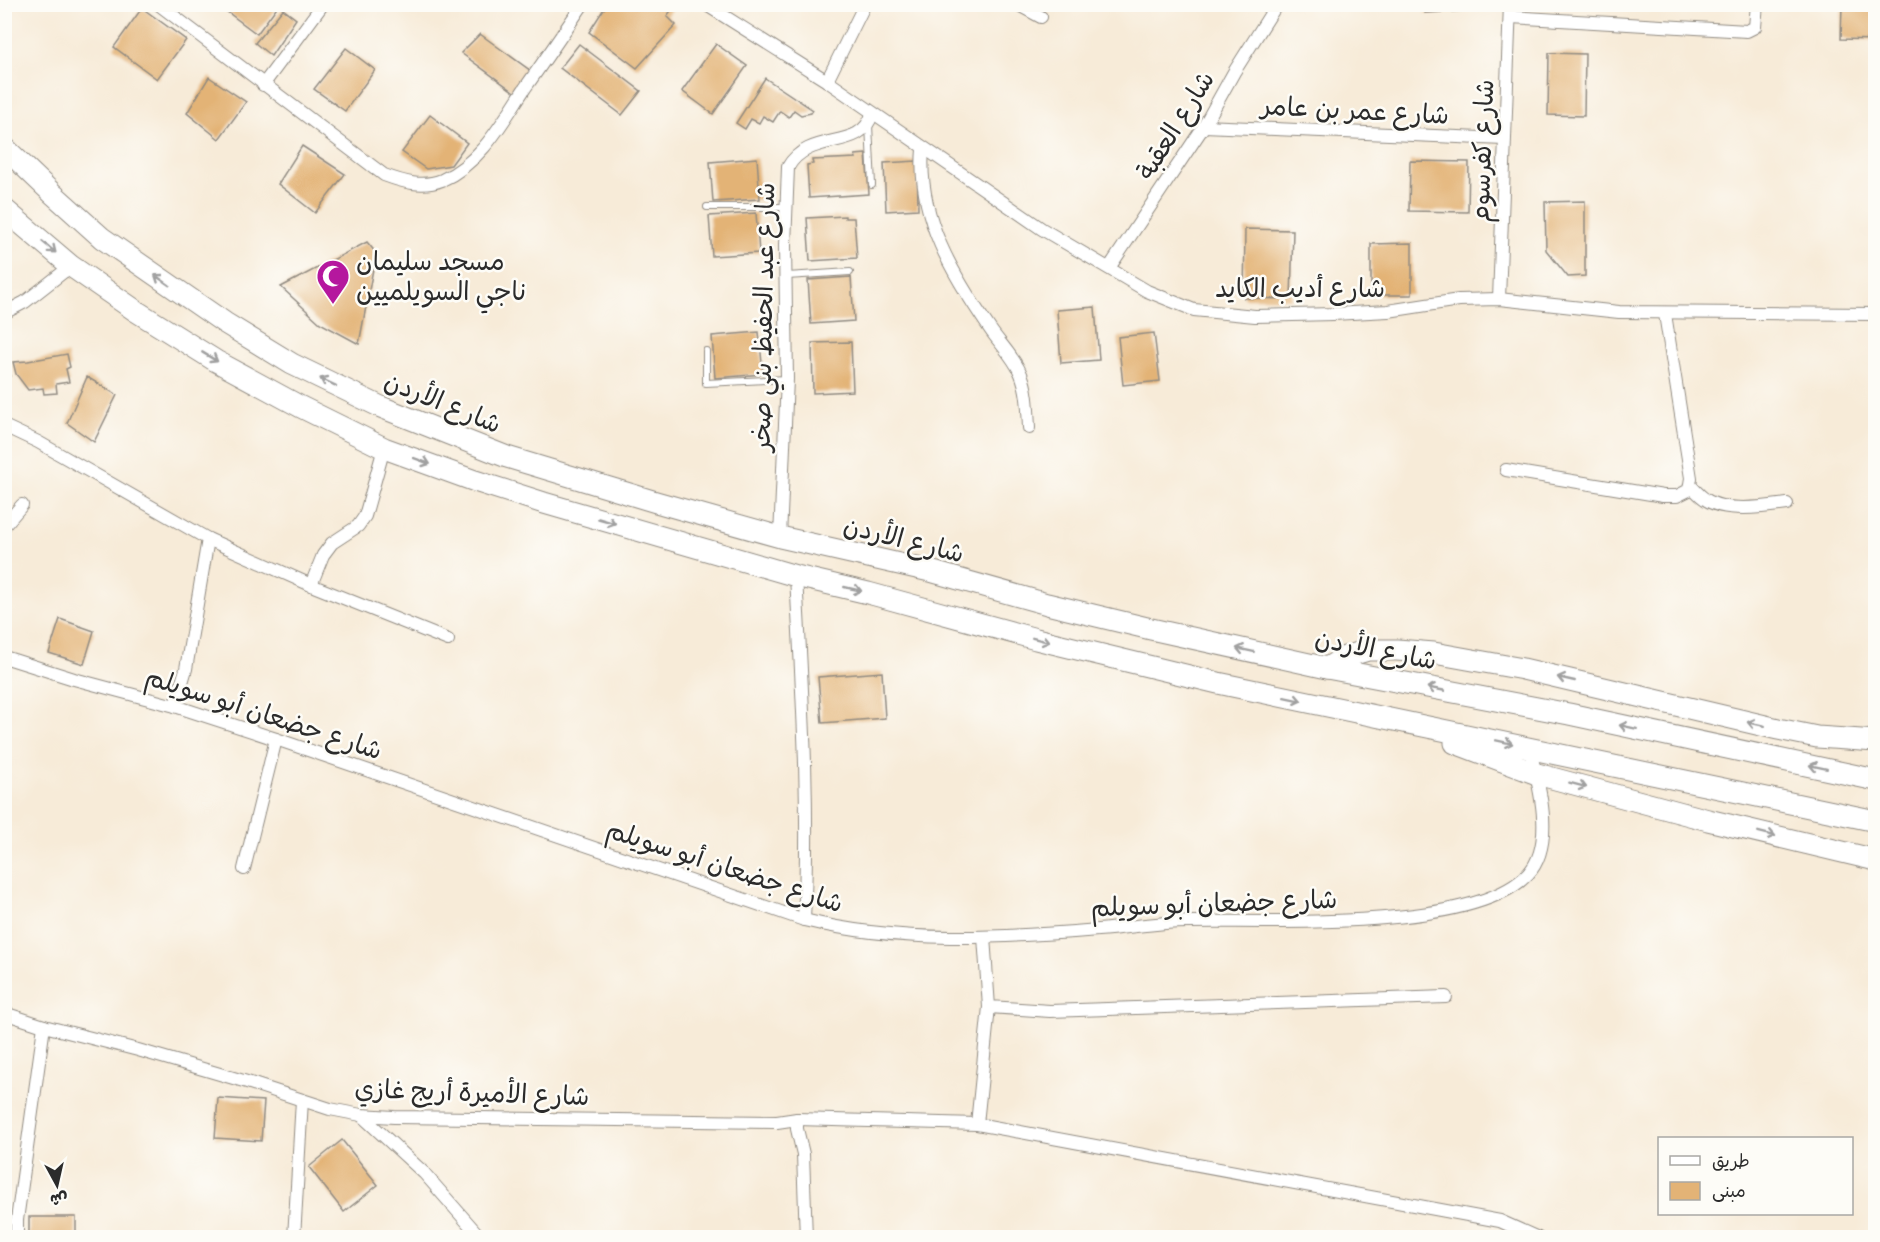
<svg xmlns="http://www.w3.org/2000/svg" width="1880" height="1242" font-family="Itim,'Playpen Sans Arabic',sans-serif">
<style>
.building{fill:#e3b376}
.lines{fill:none;stroke-linecap:round;stroke-linejoin:round}
.service-casing{stroke:#918b82;stroke-width:8}
.minor-casing{stroke:#918b82;stroke-width:14}
.trunk-casing{stroke:#918b82;stroke-width:23}
.service{stroke:#fff;stroke-width:6}
.minor{stroke:#fff;stroke-width:12}
.trunk{stroke:#fff;stroke-width:21}
.oneway{stroke:#a0a0a0}
.labels{text-anchor:middle;stroke-width:5;stroke-linejoin:round;paint-order:stroke}
.street-label{font-size:26px;fill:#2b2b2b;stroke:#fdfcf7}
.poi-label{font-size:26px;fill:#2b2b2b;stroke:#fdfcf7;text-anchor:start}
</style>
<rect width="100%" height="100%" fill="#fdfcf7"/>
<filter id="ink" filterUnits="userSpaceOnUse"><feTurbulence type="fractalNoise" baseFrequency=".0167" numOctaves="2"/><feDisplacementMap in="SourceGraphic" scale="12" xChannelSelector="R" yChannelSelector="G"/><feConvolveMatrix kernelMatrix="1 2 1 2 8 2 1 2 1" color-interpolation-filters="sRGB"/></filter>
<filter id="wash" filterUnits="userSpaceOnUse"><feTurbulence type="fractalNoise" baseFrequency=".008" numOctaves="4" result="noise"/><feDisplacementMap in="SourceGraphic" scale="24" xChannelSelector="R" yChannelSelector="G"/><feGaussianBlur stdDeviation="1.35" result="paint"/><feColorMatrix in="noise" values="0 0 0 0 0 0 0 0 0 0 0 0 0 0 0 0 0 1.4 0 .05"/><feComposite in="paint" operator="in"/></filter>
<g filter="url(#wash)">
<rect width="100%" height="100%" fill="#f7ebd8"/>
<g id="blocks">
<g class="building">
<polygon points="224,4 279,4 257,34 222,8"/>
<polygon points="607,4 670,4 673,8 667,16 676,25 637,68 589,32"/>
<polygon points="1425,4 1466,4 1466,11 1425,13"/>
<polygon points="1842,4 1876,4 1876,40 1841,39"/>
<polygon points="142,8 186,40 157,79 114,47"/>
<polygon points="283,9 296,19 271,56 255,43"/>
<polygon points="480,34 531,71 517,94 461,53"/>
<polygon points="579,44 641,91 622,115 560,68"/>
<polygon points="716,44 747,66 713,114 682,91"/>
<polygon points="346,48 375,70 345,111 314,89"/>
<polygon points="1549,53 1585,54 1584,116 1548,115"/>
<polygon points="209,77 246,102 219,139 187,113"/>
<polygon points="765,78 813,110 811,113 801,115 794,110 789,117 780,111 773,122 763,116 759,123 751,119 745,129 736,123"/>
<polygon points="430,115 467,143 451,165 426,169 402,152"/>
<polygon points="302,146 345,174 315,213 278,184"/>
<polygon points="866,154 869,194 809,198 807,165 813,164 812,160 856,158 855,155"/>
<polygon points="757,158 760,199 713,202 710,162"/>
<polygon points="917,161 918,209 886,211 884,163"/>
<polygon points="1410,161 1469,162 1468,212 1409,211"/>
<polygon points="1585,201 1585,276 1568,277 1546,250 1545,202"/>
<polygon points="756,213 759,253 712,256 709,216"/>
<polygon points="845,216 845,218 854,218 857,258 810,261 807,218"/>
<polygon points="1245,229 1293,230 1291,299 1244,298"/>
<polygon points="367,242 376,253 359,344 320,323 281,287"/>
<polygon points="1412,243 1412,295 1371,295 1371,244"/>
<polygon points="851,277 854,321 811,324 808,280"/>
<polygon points="1095,307 1099,360 1061,363 1057,310"/>
<polygon points="759,332 763,374 715,378 712,336"/>
<polygon points="1154,333 1160,381 1123,385 1118,337"/>
<polygon points="851,342 853,391 813,393 812,343"/>
<polygon points="67,354 70,367 66,369 69,382 56,384 57,393 44,394 43,388 28,390 16,374 13,362 28,361"/>
<polygon points="4,358 7,358 10,376 4,377"/>
<polygon points="87,377 117,395 94,442 67,423"/>
<polygon points="60,619 94,631 84,664 49,653"/>
<polygon points="882,672 885,718 822,723 818,677"/>
<polygon points="218,1098 264,1101 261,1141 215,1138"/>
<polygon points="342,1140 378,1185 344,1212 309,1167"/>
<rect x="29" y="1217" width="47" height="21"/>
</g>
</g>
</g>
<g filter="url(#ink)">
<use href="#blocks" fill-opacity="0" stroke="#918b82" stroke-width="1.5"/>
<g class="lines">
<defs>
<g id="service">
<polyline points="869,125 872,185"/>
<polyline points="707,207 786,207"/>
<polyline points="787,276 850,272"/>
<polyline points="706,351 706,383 787,379"/>
</g>
<g id="minor">
<path d="M158,4L384,175C403,182 422,188 442,180C481,163 503,121 525,88C545,60 564,32 583,4"/>
<polyline points="705,4 827,81 1042,229 1147,291 1194,310 1255,316 1333,314 1388,311 1459,300 1499,299 1619,312 1876,314"/>
<polyline points="1017,4 1041,17"/>
<polyline points="1510,17 1747,31 1755,27 1757,4"/>
<polyline points="827,81 865,4"/>
<polyline points="263,85 323,4"/>
<polyline points="1204,126 1504,139"/>
<path d="M923,149C917,217 953,275 990,329C1000,344 1014,357 1021,374C1028,391 1028,410 1029,428"/>
<polyline points="1109,268 1204,126 1234,72 1277,4"/>
<polyline points="1499,299 1510,4"/>
<polyline points="4,313 25,302 71,266"/>
<polyline points="4,426 38,442 208,539 186,669 175,706"/>
<polyline points="1506,470 1663,496 1677,496 1689,490 1691,478 1665,314"/>
<path d="M1691,486C1695,490 1700,496 1705,499C1724,513 1765,507 1787,504"/>
<polyline points="4,526 22,505"/>
<path d="M780,537L787,379L785,245L788,167C809,130 862,152 872,114"/>
<polyline points="208,539 311,585 448,640"/>
<path d="M796,576C802,690 810,806 804,920"/>
<polyline points="311,585 323,555 332,543 358,526 365,516 384,448"/>
<path d="M4,657L74,679L175,706L276,739L804,920C901,944 1000,938 1098,930C1128,928 1158,922 1188,922C1267,920 1473,933 1528,874C1556,844 1539,783 1529,748"/>
<polyline points="244,869 276,739"/>
<polyline points="984,937 989,1007 1050,1011 1446,997"/>
<polyline points="4,1013 44,1026 138,1050 247,1082 330,1109 361,1115 394,1117 777,1122 797,1119 797,1129 803,1154 806,1238"/>
<polyline points="361,1115 424,1173 481,1238"/>
<polyline points="797,1119 977,1124 1500,1221 1538,1238"/>
<polyline points="977,1124 989,1007"/>
<polyline points="17,1238 17,1220 44,1026"/>
<polyline points="294,1238 302,1100"/>
</g>
<g id="trunk">
<polyline points="4,147 52,193 102,238 225,323 292,364 381,407 507,457 656,502 780,537 930,571 1047,604 1151,629 1327,668 1569,714 1876,780"/>
<polyline points="4,209 71,266 136,311 216,361 301,407 384,448 475,481 544,503 796,576 868,593 1036,639 1218,683 1876,821"/>
<polyline points="1327,668 1345,657 1368,650 1397,650 1434,653 1523,669 1778,729 1817,737 1876,741"/>
<polyline points="1455,743 1537,774 1708,820 1876,860"/>
</g>
</defs>
<use href="#service" class="service-casing"/>
<use href="#minor" class="minor-casing"/>
<use href="#trunk" class="trunk-casing"/>
<use href="#service" class="service"/>
<use href="#minor" class="minor"/>
<use href="#trunk" class="trunk"/>
</g>
<defs><path id="oneway-shaft" d="M-6 0H5M1.5-3L5.5 0L1.5 3" fill="none" stroke-width="1.6" stroke-linecap="round" stroke-linejoin="round" transform="scale(1.5)"/></defs>
<g class="oneway">
<use href="#oneway-shaft" transform="translate(49 247) rotate(40)"/>
<use href="#oneway-shaft" transform="translate(162 280) rotate(-145)"/>
<use href="#oneway-shaft" transform="translate(210 357) rotate(31)"/>
<use href="#oneway-shaft" transform="translate(328 382) rotate(-154)"/>
<use href="#oneway-shaft" transform="translate(422 461) rotate(20)"/>
<use href="#oneway-shaft" transform="translate(607 521) rotate(16)"/>
<use href="#oneway-shaft" transform="translate(853 589) rotate(13)"/>
<use href="#oneway-shaft" transform="translate(1041 640) rotate(14)"/>
<use href="#oneway-shaft" transform="translate(1245 650) rotate(-168)"/>
<use href="#oneway-shaft" transform="translate(1566 679) rotate(-167)"/>
<use href="#oneway-shaft" transform="translate(1436 689) rotate(-169)"/>
<use href="#oneway-shaft" transform="translate(1293 699) rotate(12)"/>
<use href="#oneway-shaft" transform="translate(1756 724) rotate(-167)"/>
<use href="#oneway-shaft" transform="translate(1628 727) rotate(-168)"/>
<use href="#oneway-shaft" transform="translate(1504 742) rotate(12)"/>
<use href="#oneway-shaft" transform="translate(1818 767) rotate(-168)"/>
<use href="#oneway-shaft" transform="translate(1578 785) rotate(15)"/>
<use href="#oneway-shaft" transform="translate(1767 834) rotate(14)"/>
</g>
</g>
<defs>
<symbol id="mosque-pin" viewBox="-11 -11 22 30"><path d="M0 17L-7.5 6A9.5 9.5 0 1 1 7.5 6Z" fill="#b5179e" stroke="#fdfcf7"/><path d="M3.5-4.9A6 6 0 1 0 3.5 4.9A5 5 0 1 1 3.5-4.9Z" fill="#fff"/></symbol>
</defs>
<g fill-rule="evenodd">
<use href="#mosque-pin" x="314" y="257" width="38" height="52"/>
</g>
<g class="labels">
<g class="street-label">
<text transform="translate(1355 110) rotate(3)" y="9">شارع عمر بن عامر</text>
<text transform="translate(1175 125) rotate(-58)" y="9">شارع العقبة</text>
<text transform="translate(1482 151) rotate(-88)" y="9">شارع كفرسوم</text>
<text x="1300" y="297">شارع أديب الكايد</text>
<text transform="translate(763 317) rotate(-89)" y="9">شارع عبد الحفيظ بني صخر</text>
<text transform="translate(443 402) rotate(22)" y="9">شارع الأردن</text>
<text transform="translate(904 539) rotate(14)" y="9">شارع الأردن</text>
<text transform="translate(1376 649) rotate(11)" y="9">شارع الأردن</text>
<text transform="translate(264 713) rotate(18)" y="9">شارع جضعان أبو سويلم</text>
<text transform="translate(725 866) rotate(18)" y="9">شارع جضعان أبو سويلم</text>
<text transform="translate(1214 903) rotate(-2)" y="9">شارع جضعان أبو سويلم</text>
<text transform="translate(472 1092) rotate(2)" y="9">شارع الأميرة أريج غازي</text>
</g>
<g class="poi-label">
<text x="356" y="270">مسجد سليمان<tspan x="356" dy="30">ناجي السويلميين</tspan></text>
</g>
</g>
<rect width="1880" height="1242" fill="none" stroke="#fdfcf7" stroke-width="24"/>
<rect x="1658" y="1137" width="195" height="78" fill="#fdfcf7" stroke="#a9a8a5" stroke-width="1.5"/>
<rect x="1670" y="1156" width="30" height="9" fill="#ffffff" stroke="#a9a8a5" stroke-width="1.5"/>
<text x="1712" y="1167" font-size="18" fill="#2b2b2b">طريق</text>
<rect x="1670" y="1182" width="30" height="18" fill="#e3b376" stroke="#a9a8a5" stroke-width="1.5"/>
<text x="1712" y="1197" font-size="18" fill="#2b2b2b">مبنى</text>
<g transform="translate(57 1185) rotate(172)" stroke="#fdfcf7" stroke-width="4.5" paint-order="stroke">
<path d="M0-4.5L10 22L0 15L-10 22Z" fill="#2b2b2b"/>
<text y="-9" font-size="16" font-weight="bold" text-anchor="middle" fill="#2b2b2b">ش</text>
</g>
</svg>
